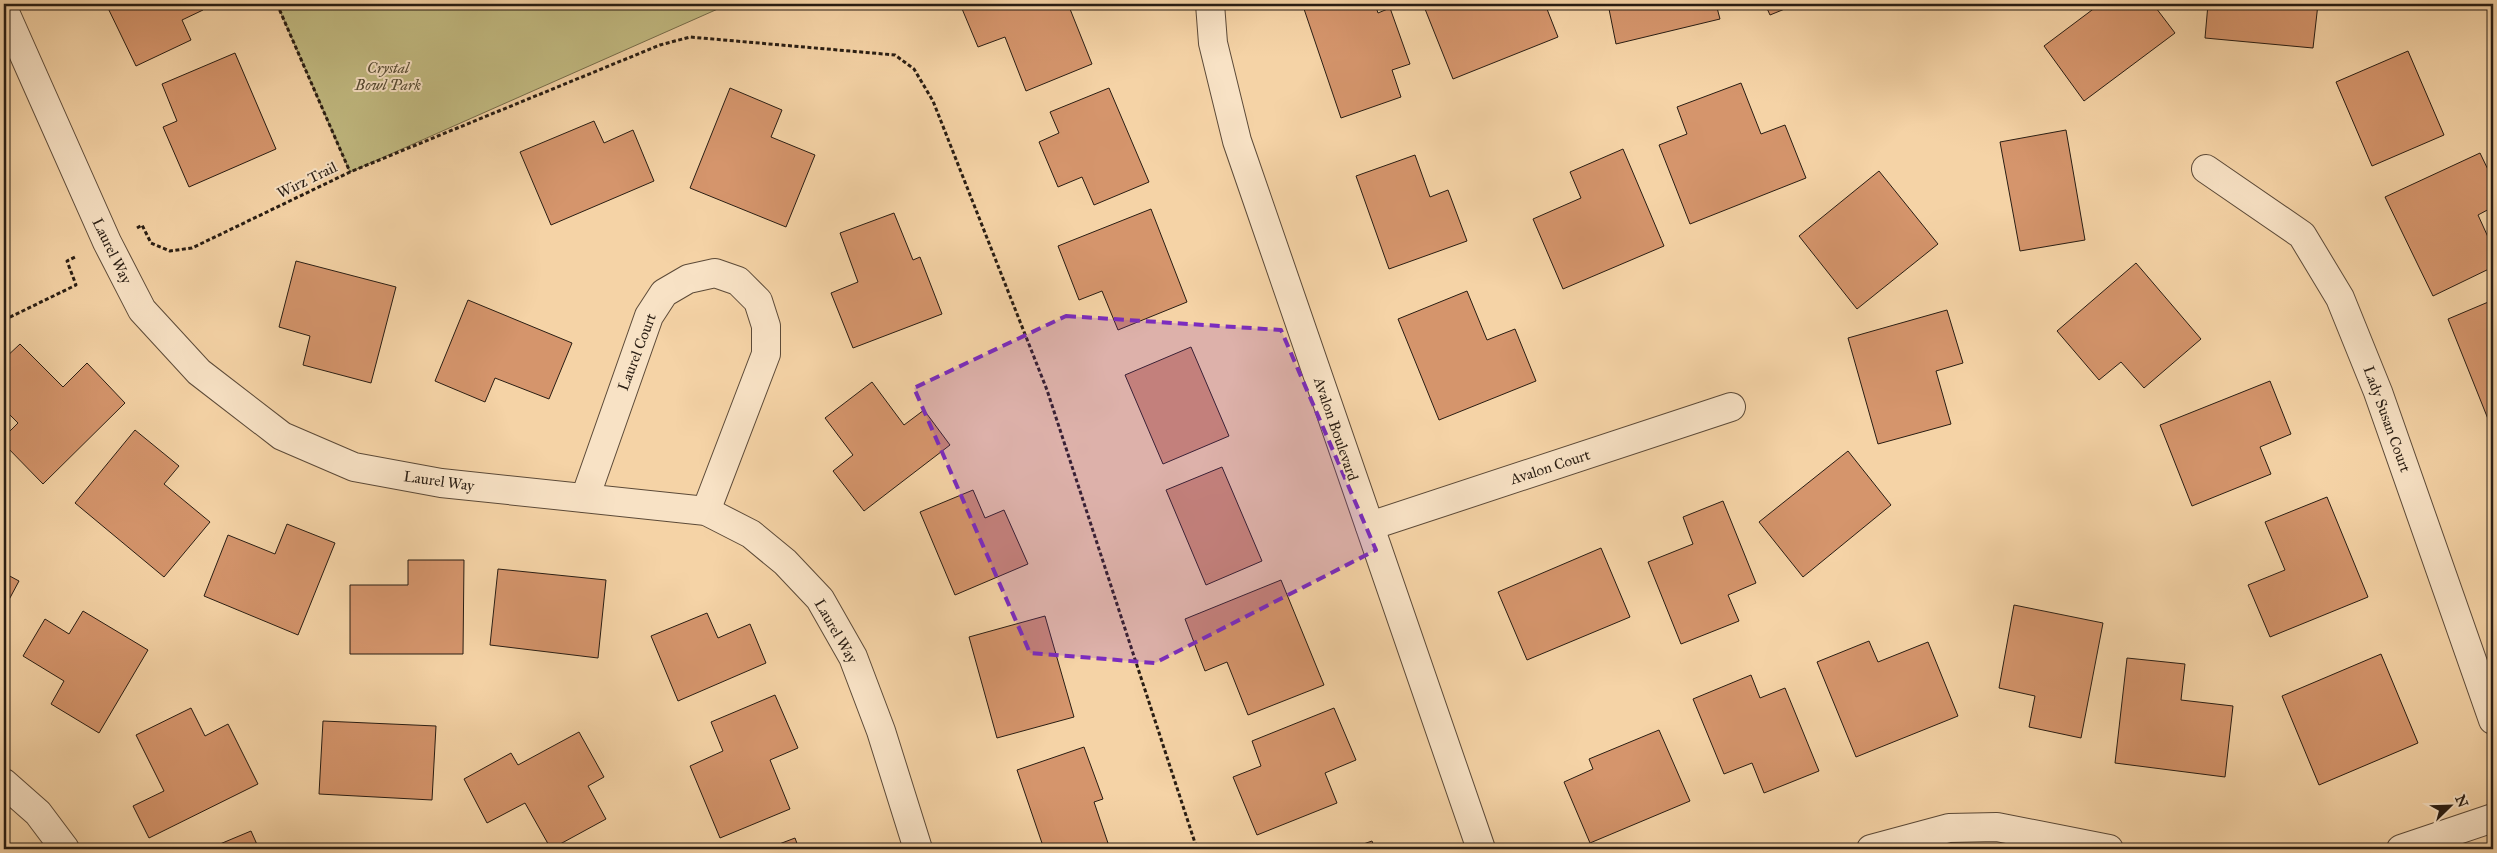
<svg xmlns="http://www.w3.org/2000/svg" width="2497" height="853" font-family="'IM FELL Great Primer',serif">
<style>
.green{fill:#c2bb82;stroke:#766c4a}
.building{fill:#d5956c;stroke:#291d13}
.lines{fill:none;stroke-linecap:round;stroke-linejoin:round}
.minor-casing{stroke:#5c4a38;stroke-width:30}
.path{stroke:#291d13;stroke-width:3;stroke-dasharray:4 2.5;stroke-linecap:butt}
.minor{stroke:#f8e2c5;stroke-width:28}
.marked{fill:#7b2cbf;fill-opacity:0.2;stroke:#7b2cbf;stroke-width:4;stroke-dasharray:10 6;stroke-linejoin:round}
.labels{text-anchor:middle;stroke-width:4;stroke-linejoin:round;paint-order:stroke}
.park-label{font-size:15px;font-style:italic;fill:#574c34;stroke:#f8e2c5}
.street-label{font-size:15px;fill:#291d13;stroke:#f8e2c5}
</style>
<rect width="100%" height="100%" fill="#f5d3a6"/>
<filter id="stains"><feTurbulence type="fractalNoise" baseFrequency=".004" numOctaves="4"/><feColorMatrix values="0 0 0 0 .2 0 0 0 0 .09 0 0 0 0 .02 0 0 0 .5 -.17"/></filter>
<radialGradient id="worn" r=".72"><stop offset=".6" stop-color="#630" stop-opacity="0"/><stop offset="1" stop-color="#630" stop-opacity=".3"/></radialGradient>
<polygon class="green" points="277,4 729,4 350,172"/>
<g class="building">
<polygon points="106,4 200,4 203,10 182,20 191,40 136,66"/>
<polygon points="960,4 1068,4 1092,64 1026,91 1005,37 978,47"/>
<polygon points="1320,4 1375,4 1378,13 1390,8 1410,64 1392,70 1401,97 1341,118 1304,9"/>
<polygon points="1423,4 1545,4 1558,37 1453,79"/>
<polygon points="1608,4 1716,4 1720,19 1616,44"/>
<polygon points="1765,4 1797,4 1770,15"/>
<polygon points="2100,4 2153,4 2175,33 2084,101 2044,46"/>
<polygon points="2208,4 2318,4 2313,48 2205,38"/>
<polygon points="2408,51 2444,135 2372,166 2336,82"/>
<polygon points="235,53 276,149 189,187 163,127 177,121 162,84"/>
<polygon points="1741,83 1761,134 1785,125 1806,178 1690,224 1659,145 1687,134 1677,107"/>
<polygon points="730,88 782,110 771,137 815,155 786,227 690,188"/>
<polygon points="1109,88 1149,182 1094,205 1082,177 1058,187 1039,142 1059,133 1050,112"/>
<polygon points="594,121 604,143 633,130 654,181 551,225 520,152"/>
<polygon points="2066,130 2085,240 2020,251 2000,142"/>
<polygon points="1623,149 1664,246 1563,289 1533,219 1581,198 1570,172"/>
<polygon points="2480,153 2493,180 2493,207 2478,215 2493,248 2493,267 2433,296 2385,197"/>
<polygon points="1415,155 1430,197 1448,190 1467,241 1389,269 1356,176"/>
<polygon points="1879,171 1938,244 1857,309 1799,236"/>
<polygon points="1151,209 1187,302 1118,330 1102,291 1079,300 1058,246"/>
<polygon points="894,213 913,260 920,257 942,314 853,348 831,293 858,282 840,233"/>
<polygon points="296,261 396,287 371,383 303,365 310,336 279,327"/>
<polygon points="2136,263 2201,339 2144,388 2121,362 2099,380 2057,331"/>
<polygon points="1467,291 1487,340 1515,329 1536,381 1439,420 1398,319"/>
<polygon points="468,300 572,343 549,399 495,378 485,402 435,381"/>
<polygon points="2493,300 2493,423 2490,424 2448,319"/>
<polygon points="1947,310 1963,363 1936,371 1951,424 1878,444 1848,338"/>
<polygon points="20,344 63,387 87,363 125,403 43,484 4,444 4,437 18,423 4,409 4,359"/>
<polygon points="1191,347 1229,436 1163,464 1125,375"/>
<polygon points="2270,381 2291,434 2260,447 2271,474 2192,506 2160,425"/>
<polygon points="872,382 904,425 924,410 950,445 864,511 833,471 853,455 825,418"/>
<polygon points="135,430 179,466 164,484 210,522 164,577 75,503"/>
<polygon points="1848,451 1891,505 1803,577 1759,522"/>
<polygon points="1222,467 1262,561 1206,585 1166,490"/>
<polygon points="973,490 985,518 1004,510 1028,564 955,595 920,512"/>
<polygon points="2327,497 2368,597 2270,637 2248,585 2285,570 2265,522"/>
<polygon points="1723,501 1756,583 1728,595 1739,621 1681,644 1648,562 1693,544 1683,517"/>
<polygon points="287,524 335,543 298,635 204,596 228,535 275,554"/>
<polygon points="1601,548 1630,617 1527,660 1498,592"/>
<polygon points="408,560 464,560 463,654 350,654 350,585 408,585"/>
<polygon points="498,569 606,580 598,658 490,645"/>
<polygon points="4,573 19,581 4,609"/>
<polygon points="1281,580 1324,685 1248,715 1227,662 1205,671 1185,619"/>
<polygon points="2014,605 2103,623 2081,738 2029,727 2035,696 1999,688"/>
<polygon points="83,611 148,650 99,733 51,704 64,681 23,656 45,619 69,634"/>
<polygon points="707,613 718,638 750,624 766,663 678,701 651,636"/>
<polygon points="1045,616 1074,717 997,738 969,637"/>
<polygon points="1869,641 1878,662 1928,642 1958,716 1856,757 1817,662"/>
<polygon points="2381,654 2418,743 2319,785 2282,696"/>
<polygon points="2127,658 2185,664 2181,700 2233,706 2225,777 2115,763"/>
<polygon points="1751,675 1760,698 1785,688 1819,771 1764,793 1752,763 1724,774 1693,699"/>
<polygon points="775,695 798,748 770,760 790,809 720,838 690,766 723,751 711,722"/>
<polygon points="191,708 205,736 228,724 258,784 149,838 133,806 164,791 136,735"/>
<polygon points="1334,708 1356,760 1325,773 1337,803 1257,835 1233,777 1261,766 1252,741"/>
<polygon points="323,721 436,726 432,800 319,794"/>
<polygon points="1659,730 1690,801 1590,843 1564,782 1593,769 1589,759"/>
<polygon points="579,732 604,777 588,786 606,819 551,849 525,803 487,823 464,779 511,753 518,765"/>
<polygon points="1084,747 1103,799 1094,802 1110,849 1044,849 1017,770"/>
<polygon points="251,831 259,849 208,849"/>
<polygon points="795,838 799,849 766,849"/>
<polygon points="1372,841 1375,849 1349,849"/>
</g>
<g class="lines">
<defs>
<g id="minor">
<polyline points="1210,4 1213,43 1237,141 1481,849"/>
<polyline points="4,10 107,242 142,310 199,372 282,436 354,467 441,483 706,511 751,534 785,562 820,599 853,657 881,731 918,849"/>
<polyline points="2206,169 2302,235 2340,298 2378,392 2493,720"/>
<polyline points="585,498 649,316 664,293 688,279 715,273 738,281 758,301 766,326 766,354 706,511"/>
<polyline points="1370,526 1731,407"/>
<polyline points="4,783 38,813 65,849"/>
<polyline points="1871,849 1949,828 1997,827 2109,849"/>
<polyline points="2401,849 2493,818"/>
</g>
</defs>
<use href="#minor" class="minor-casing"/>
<g class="path">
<polyline points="277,4 350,172"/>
<polyline points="137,228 142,225 151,243 170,251 192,248 350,172 660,45 690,37 895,55 914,69 933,101 1047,390 1197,849"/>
<polyline points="4,320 76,285 67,261 77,256"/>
</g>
<use href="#minor" class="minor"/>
</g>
<path class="marked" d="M1066,316L1281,330L1376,550L1155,663L1030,653L914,388Z"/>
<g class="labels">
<g class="park-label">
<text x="388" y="73">Crystal<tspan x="388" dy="17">Bowl Park</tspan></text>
</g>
<g class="street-label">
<text transform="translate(307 180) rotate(-26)" y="5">Wirz Trail</text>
<text transform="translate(112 251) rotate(64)" y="5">Laurel Way</text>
<text transform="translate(637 352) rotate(-69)" y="5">Laurel Court</text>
<text transform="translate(2387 419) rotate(70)" y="5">Lady Susan Court</text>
<text transform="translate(1336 429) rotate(71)" y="5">Avalon Boulevard</text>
<text transform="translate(1550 467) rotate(-18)" y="5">Avalon Court</text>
<text transform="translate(439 481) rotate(8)" y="5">Laurel Way</text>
<text transform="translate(836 631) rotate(60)" y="5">Laurel Way</text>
</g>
</g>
<rect width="2497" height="853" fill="none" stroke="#f5d3a6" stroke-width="20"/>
<rect x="5" y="5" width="2487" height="843" fill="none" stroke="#291d13" stroke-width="2.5"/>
<rect x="10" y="10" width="2477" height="833" fill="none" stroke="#291d13"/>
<g transform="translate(2450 806) rotate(67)" stroke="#f8e2c5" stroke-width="4" paint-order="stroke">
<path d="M0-4L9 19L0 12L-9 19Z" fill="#291d13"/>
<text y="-8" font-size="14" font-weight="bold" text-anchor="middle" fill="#291d13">N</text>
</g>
<rect width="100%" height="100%" filter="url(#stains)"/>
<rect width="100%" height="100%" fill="url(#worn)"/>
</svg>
